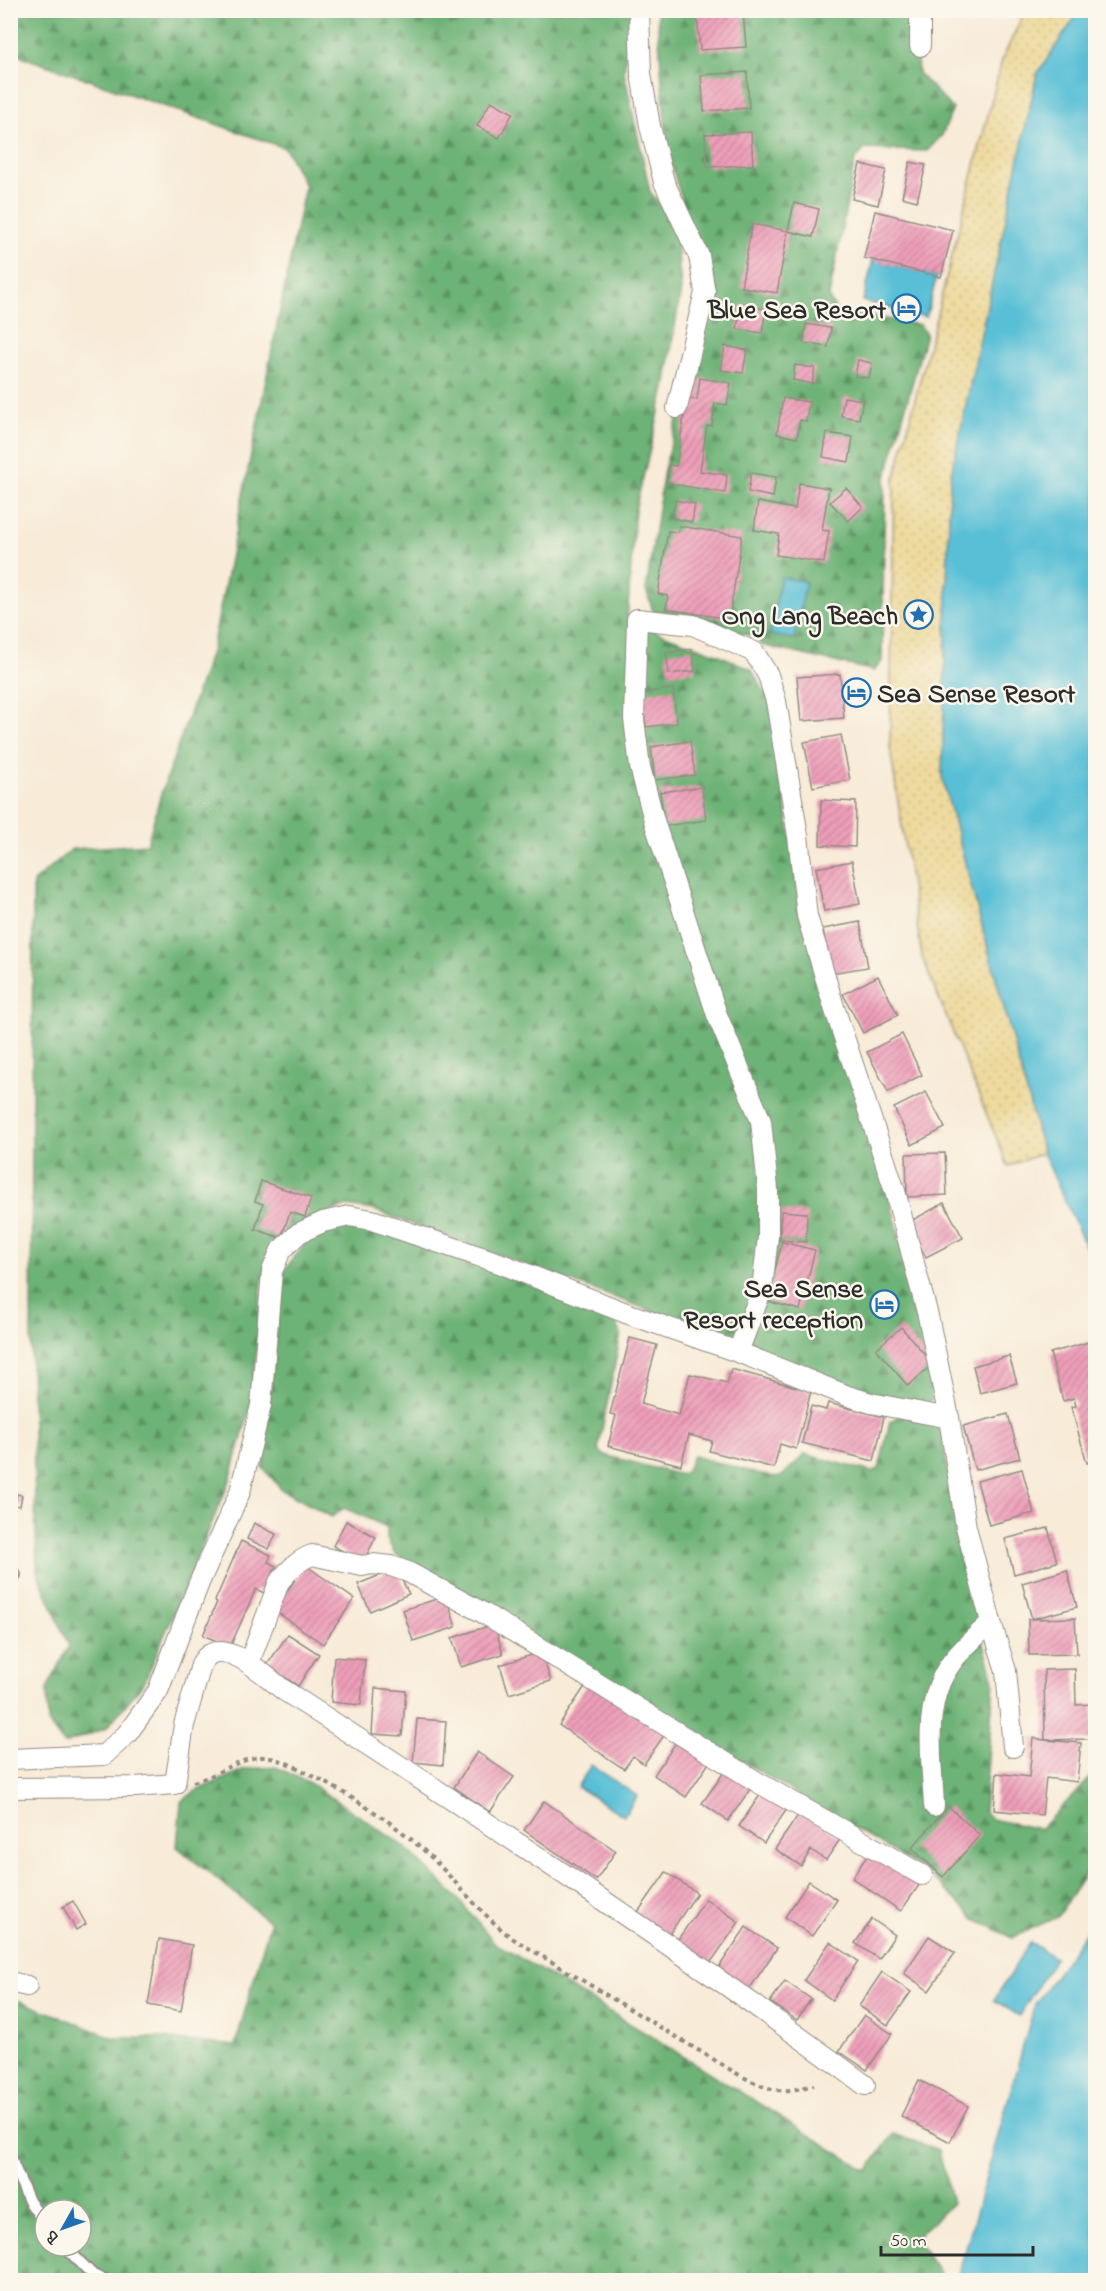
<svg xmlns="http://www.w3.org/2000/svg" width="1106" height="2291" font-family="'Indie Flower',sans-serif">
<style>
.forest{fill:url(#forest-firs);stroke:#4c6e50;stroke-width:1.5;fill-rule:evenodd}
.sand{fill:url(#sand-dots);stroke:#8c8264;stroke-width:1.5}
.water{fill:#58bfd6;stroke:#427580;stroke-width:1.5}
.building{fill:url(#building-hatch)}
.lines{fill:none;stroke-linecap:round;stroke-linejoin:round}
.service-casing{stroke:#928b82;stroke-width:14}
.minor-casing{stroke:#928b82;stroke-width:22}
.path{stroke:#928b82;stroke-width:4;stroke-dasharray:4.5 4.5;stroke-linecap:butt}
.service{stroke:#fff;stroke-width:10}
.minor{stroke:#fff;stroke-width:20}
.labels{text-anchor:middle;stroke-width:5;stroke-linejoin:round;paint-order:stroke}
.poi-label{font-size:27px;font-weight:bold;fill:#2b2b2b;stroke:#fbf7ec;text-anchor:end}
</style>
<defs>
<pattern id="forest-firs" width="22" height="20" patternUnits="userSpaceOnUse" patternTransform="scale(1.5)"><rect width="22" height="20" fill="#6db276"/><path d="M5 1l3.5 6h-7zM16 11l3.5 6h-7z" fill="#5a9161"/></pattern>
<pattern id="sand-dots" width="8" height="8" patternUnits="userSpaceOnUse" patternTransform="scale(1.5)"><rect width="8" height="8" fill="#eeda9e"/><path d="M2 2h.1M6 6h.1" fill="none" stroke="#cb8" stroke-width="1.8" stroke-linecap="round"/></pattern>
<pattern id="building-hatch" width="6" height="6" patternUnits="userSpaceOnUse" patternTransform="scale(1.5)"><rect width="6" height="6" fill="#ef9fba"/><path d="M-1 1l2-2M0 6l6-6M5 7l2-2" fill="none" stroke="#c28297"/></pattern>
</defs>
<rect width="100%" height="100%" fill="#fbf7ec"/>
<filter id="ink" filterUnits="userSpaceOnUse"><feTurbulence type="fractalNoise" baseFrequency=".0167" numOctaves="2"/><feDisplacementMap in="SourceGraphic" scale="12" xChannelSelector="R" yChannelSelector="G"/><feConvolveMatrix kernelMatrix="1 2 1 2 8 2 1 2 1" color-interpolation-filters="sRGB"/></filter>
<filter id="wash" filterUnits="userSpaceOnUse"><feTurbulence type="fractalNoise" baseFrequency=".008" numOctaves="4" result="noise"/><feDisplacementMap in="SourceGraphic" scale="24" xChannelSelector="R" yChannelSelector="G"/><feGaussianBlur stdDeviation="1.35" result="paint"/><feColorMatrix in="noise" values="0 0 0 0 0 0 0 0 0 0 0 0 0 0 0 0 0 1.4 0 .05"/><feComposite in="paint" operator="in"/></filter>
<g filter="url(#wash)">
<rect width="100%" height="100%" fill="#f8ebd8"/>
<g class="forest">
<polygon points="11,11 631,11 624,72 650,192 675,222 681,289 665,388 635,510 627,621 717,654 751,669 769,699 791,838 922,1317 936,1396 925,1406 880,1399 726,1338 374,1210 347,1206 318,1216 294,1229 267,1254 261,1292 252,1401 230,1480 144,1683 106,1728 64,1744 48,1723 47,1689 69,1646 37,1572 31,1361 33,882 72,849 147,844 161,794 212,649 305,186 285,148 11,53"/>
<polygon points="657,11 914,11 918,73 953,109 942,135 927,151 865,149 855,160 829,297 836,310 920,325 926,334 885,481 882,661 874,671 761,645 756,637 653,611 646,590 664,470 693,361 702,265 667,151"/>
<polygon points="347,1227 388,1234 543,1290 616,1323 621,1333 598,1450 604,1455 681,1475 687,1470 693,1456 771,1477 782,1476 805,1454 872,1472 879,1469 890,1421 900,1416 936,1423 943,1438 958,1550 994,1680 984,1811 991,1819 1040,1829 1095,1773 1095,1860 1057,1917 1012,1938 975,1919 926,1871 394,1553 387,1538 387,1527 344,1508 332,1517 282,1490 263,1468 278,1311 284,1271 308,1239"/>
<path d="M276,1767L308,1782L404,1846L460,1901L495,1943L652,2037L867,2171L893,2134L939,2150L952,2203L916,2238L944,2280H11L10,1997L114,2038H162L235,2046L270,1922L177,1847L181,1802L194,1792L245,1769ZM45,2210H81V2246H45Z"/>
</g>
<polygon class="sand" points="1025,11 1080,11 1037,74 950,479 942,777 1043,1153 1008,1166 922,957 890,748 894,482 1002,60"/>
<g class="water">
<polygon points="1080,10 1096,11 1095,1267 1043,1153 942,777 950,479 1037,74"/>
<polygon points="873,260 937,276 926,317 863,301"/>
<polygon points="781,577 806,582 794,639 770,635"/>
<polygon points="591,1765 637,1796 624,1816 577,1787"/>
<polygon points="1095,1919 1095,2280 957,2280 1035,2004"/>
<polygon points="1030,1942 1055,1958 1019,2016 994,2000"/>
</g>
<g id="blocks">
<g class="building">
<polygon points="743,11 746,47 700,50 697,14"/>
<polygon points="747,72 749,108 704,111 701,75"/>
<polygon points="491,101 513,113 499,138 477,126"/>
<polygon points="751,132 753,165 707,167 705,134"/>
<polygon points="910,162 926,165 917,201 902,197"/>
<polygon points="860,164 886,170 878,205 852,199"/>
<polygon points="794,203 819,209 813,237 788,231"/>
<polygon points="875,211 953,230 941,277 864,258"/>
<polygon points="752,224 788,231 777,293 741,287"/>
<polygon points="741,305 766,309 762,333 737,329"/>
<polygon points="806,324 831,328 828,347 803,343"/>
<polygon points="725,346 747,350 743,373 721,370"/>
<polygon points="858,360 872,363 869,378 855,376"/>
<polygon points="795,365 815,368 812,384 793,380"/>
<polygon points="700,378 731,383 727,405 715,403 712,426 707,426 700,471 727,475 725,493 666,483 669,465 676,466 687,398 697,400"/>
<polygon points="844,397 863,400 859,419 841,416"/>
<polygon points="783,398 809,402 806,421 800,420 797,438 777,434"/>
<polygon points="827,433 853,437 849,462 823,457"/>
<polygon points="751,473 776,477 773,497 748,492"/>
<polygon points="799,483 829,488 822,530 829,531 824,563 776,555 779,534 754,530 758,502 795,509"/>
<polygon points="846,488 863,507 848,521 830,502"/>
<polygon points="675,500 695,504 692,522 672,518"/>
<polygon points="679,526 742,536 729,619 666,609 668,596 658,594 668,531 678,532"/>
<polygon points="692,649 695,671 669,674 666,653"/>
<polygon points="840,674 844,718 801,721 797,677"/>
<polygon points="673,689 677,723 646,727 641,693"/>
<polygon points="841,735 850,780 813,787 804,742"/>
<polygon points="690,741 695,775 655,780 651,747"/>
<polygon points="702,787 706,820 665,826 660,792"/>
<polygon points="821,800 856,802 855,847 820,845"/>
<polygon points="852,861 860,904 824,911 816,868"/>
<polygon points="860,922 868,967 831,973 823,929"/>
<polygon points="878,976 898,1015 863,1033 843,994"/>
<polygon points="902,1034 922,1075 888,1092 867,1052"/>
<polygon points="926,1092 945,1128 912,1145 894,1108"/>
<polygon points="945,1153 947,1195 907,1197 906,1154"/>
<polygon points="261,1181 311,1198 305,1217 290,1212 281,1238 255,1229 263,1204 255,1201"/>
<polygon points="944,1203 963,1238 926,1257 907,1223"/>
<polygon points="781,1211 807,1213 806,1242 779,1240"/>
<polygon points="782,1242 815,1250 800,1310 767,1301"/>
<polygon points="901,1327 933,1364 908,1386 876,1349"/>
<polygon points="630,1338 657,1345 641,1404 679,1415 690,1374 727,1383 731,1369 811,1391 796,1449 780,1444 774,1468 709,1451 712,1441 689,1435 681,1465 608,1446 616,1415 610,1414"/>
<polygon points="1096,1340 1096,1405 1092,1406 1096,1419 1096,1460 1087,1463 1071,1407 1076,1406 1074,1398 1063,1401 1050,1353"/>
<polygon points="1009,1356 1017,1383 980,1393 973,1366"/>
<polygon points="828,1403 884,1417 874,1461 802,1443 811,1406 826,1410"/>
<polygon points="1008,1414 1020,1458 975,1470 963,1426"/>
<polygon points="1022,1469 1034,1513 989,1525 977,1481"/>
<polygon points="10,1493 22,1495 20,1506 13,1505 12,1512"/>
<polygon points="346,1521 376,1537 363,1562 333,1546"/>
<polygon points="254,1523 276,1534 269,1549 247,1539"/>
<polygon points="1048,1528 1057,1562 1014,1574 1005,1539"/>
<polygon points="241,1541 271,1555 268,1562 276,1566 264,1593 256,1589 230,1647 203,1635 217,1602 215,1601"/>
<polygon points="305,1565 354,1599 323,1644 274,1610"/>
<polygon points="396,1569 409,1594 370,1611 358,1584"/>
<polygon points="1067,1570 1077,1607 1032,1619 1075,1618 1077,1654 1029,1655 1028,1619 1032,1619 1022,1583"/>
<polygon points="446,1596 456,1627 413,1641 403,1610"/>
<polygon points="494,1624 503,1654 461,1667 452,1638"/>
<polygon points="288,1634 319,1654 298,1686 267,1665"/>
<polygon points="541,1652 551,1681 509,1694 500,1665"/>
<polygon points="334,1657 365,1660 361,1705 331,1702"/>
<polygon points="1075,1669 1076,1705 1093,1704 1094,1739 1045,1740 1081,1743 1077,1782 1046,1778 1042,1815 994,1810 997,1773 1029,1777 1033,1738 1045,1740 1044,1670"/>
<polygon points="588,1682 665,1734 644,1764 633,1756 624,1769 559,1725"/>
<polygon points="375,1688 406,1691 402,1736 372,1734"/>
<polygon points="417,1719 446,1721 443,1765 413,1762"/>
<polygon points="679,1738 711,1760 686,1797 654,1775"/>
<polygon points="477,1752 514,1777 490,1812 454,1787"/>
<polygon points="727,1768 753,1785 728,1821 702,1803"/>
<polygon points="762,1792 787,1809 764,1843 739,1826"/>
<polygon points="544,1801 616,1851 596,1880 524,1830"/>
<polygon points="948,1806 980,1835 943,1877 912,1848"/>
<polygon points="801,1811 841,1838 826,1860 811,1850 801,1866 775,1849"/>
<polygon points="871,1850 920,1884 901,1911 852,1878"/>
<polygon points="666,1872 697,1893 668,1936 636,1915"/>
<polygon points="809,1881 837,1900 812,1936 785,1917"/>
<polygon points="706,1899 739,1922 709,1965 676,1942"/>
<polygon points="73,1901 86,1924 76,1930 63,1907"/>
<polygon points="872,1919 895,1935 879,1959 855,1943"/>
<polygon points="746,1927 777,1948 748,1991 717,1970"/>
<polygon points="929,1936 955,1953 929,1991 904,1973"/>
<polygon points="159,1939 192,1945 181,2011 148,2005"/>
<polygon points="830,1942 858,1961 832,2000 804,1980"/>
<polygon points="882,1972 911,1992 888,2025 859,2006"/>
<polygon points="785,1981 811,1999 797,2020 770,2002"/>
<polygon points="864,2015 892,2034 867,2070 839,2051"/>
<polygon points="919,2080 968,2106 950,2142 901,2116"/>
</g>
</g>
</g>
<g filter="url(#ink)">
<use href="#blocks" fill-opacity="0" stroke="#928b82" stroke-width="1.5"/>
<g class="lines">
<defs>
<g id="service">
<polyline points="10,1578 15,1575"/>
<polyline points="10,2157 29,2201 45,2224"/>
<polyline points="64,2246 93,2275 105,2280"/>
</g>
<g id="minor">
<polyline points="639,10 641,74 650,126 664,182 699,256 705,292 677,408"/>
<polyline points="920,10 920,46"/>
<polyline points="738,1352 848,1396 871,1403 949,1418 966,1527 991,1622 1006,1671 1013,1747"/>
<path d="M249,1663L279,1582C288,1571 298,1560 312,1555L362,1566L372,1564L391,1566L408,1572L485,1614L759,1783L922,1875"/>
<polyline points="10,1759 104,1755 127,1734 158,1691 199,1583 240,1492 261,1405 272,1271 281,1250 299,1233 323,1222 349,1216 372,1220 499,1263 626,1313 738,1352 762,1289 768,1237 768,1189 761,1121 717,1015 655,824 640,767 634,719 637,619 693,625 754,652 768,675 776,701 798,836 807,916 834,1007 895,1191 928,1316 949,1418"/>
<path d="M10,1788L135,1787L175,1784L184,1725L201,1665C217,1630 265,1675 282,1689C479,1817 676,1945 865,2085"/>
<path d="M934,1806C932,1759 921,1702 952,1662C963,1647 978,1635 991,1622"/>
<polyline points="10,1982 27,1986"/>
</g>
</defs>
<use href="#service" class="service-casing"/>
<use href="#minor" class="minor-casing"/>
<path class="path" d="M193,1782C216,1777 237,1758 262,1757C280,1757 301,1770 317,1778C358,1800 401,1827 434,1860C460,1886 482,1915 512,1938L741,2076C773,2092 779,2094 814,2085"/>
<use href="#service" class="service"/>
<use href="#minor" class="minor"/>
</g>
</g>
<defs>
<symbol id="hotel-ring" viewBox="-11 -11 22 22"><circle r="9.5" fill="#fbf7ec" stroke="#1f6fb2" stroke-width="1.5"/><path d="M-6-4.5h1.5V1H6V5H4.5V3h-9V5H-6ZM-4 0a1.8 1.8 0 1 1 3.6 0ZM.5 0V-2.5h3Q6-2.5 6 0Z" fill="#1f6fb2"/></symbol>
<symbol id="sight-ring" viewBox="-11 -11 22 22"><circle r="9.5" fill="#fbf7ec" stroke="#1f6fb2" stroke-width="1.5"/><path d="M0-6L1.8-2.2L6-1.7L2.9 1.2L3.7 5.4L0 3.3L-3.7 5.4L-2.9 1.2L-6-1.7L-1.8-2.2Z" fill="#1f6fb2"/></symbol>
</defs>
<g fill-rule="evenodd">
<use href="#hotel-ring" x="890" y="292" width="33" height="33"/>
<use href="#sight-ring" x="902" y="598" width="33" height="33"/>
<use href="#hotel-ring" x="840" y="676" width="33" height="33"/>
<use href="#hotel-ring" x="868" y="1288" width="33" height="33"/>
</g>
<g class="labels">
<g class="poi-label">
<text x="886" y="318">Blue Sea Resort</text>
<text x="898" y="624">Ong Lang Beach</text>
<text x="877" y="702" text-anchor="start">Sea Sense Resort</text>
<text x="863" y="1297">Sea Sense<tspan x="863" dy="31">Resort reception</tspan></text>
</g>
</g>
<rect width="1106" height="2291" fill="none" stroke="#fbf7ec" stroke-width="36"/>
<g transform="translate(63 2228) rotate(230)"><circle r="28" fill="#fbf7ec" stroke="#a8a59f" stroke-width="1.5"/>
<path d="M0-4.5L10 22L0 15L-10 22Z" fill="#1f6fb2"/>
<text y="-9" font-size="16" font-weight="bold" text-anchor="middle" fill="#2b2b2b">B</text>
</g>
<path d="M881 2246v9h152v-9" fill="none" stroke="#2b2b2b" stroke-width="3"/>
<text x="890" y="2246" font-size="18" fill="#2b2b2b" stroke="#fbf7ec" stroke-width="4.5" paint-order="stroke">50 m</text>
</svg>
